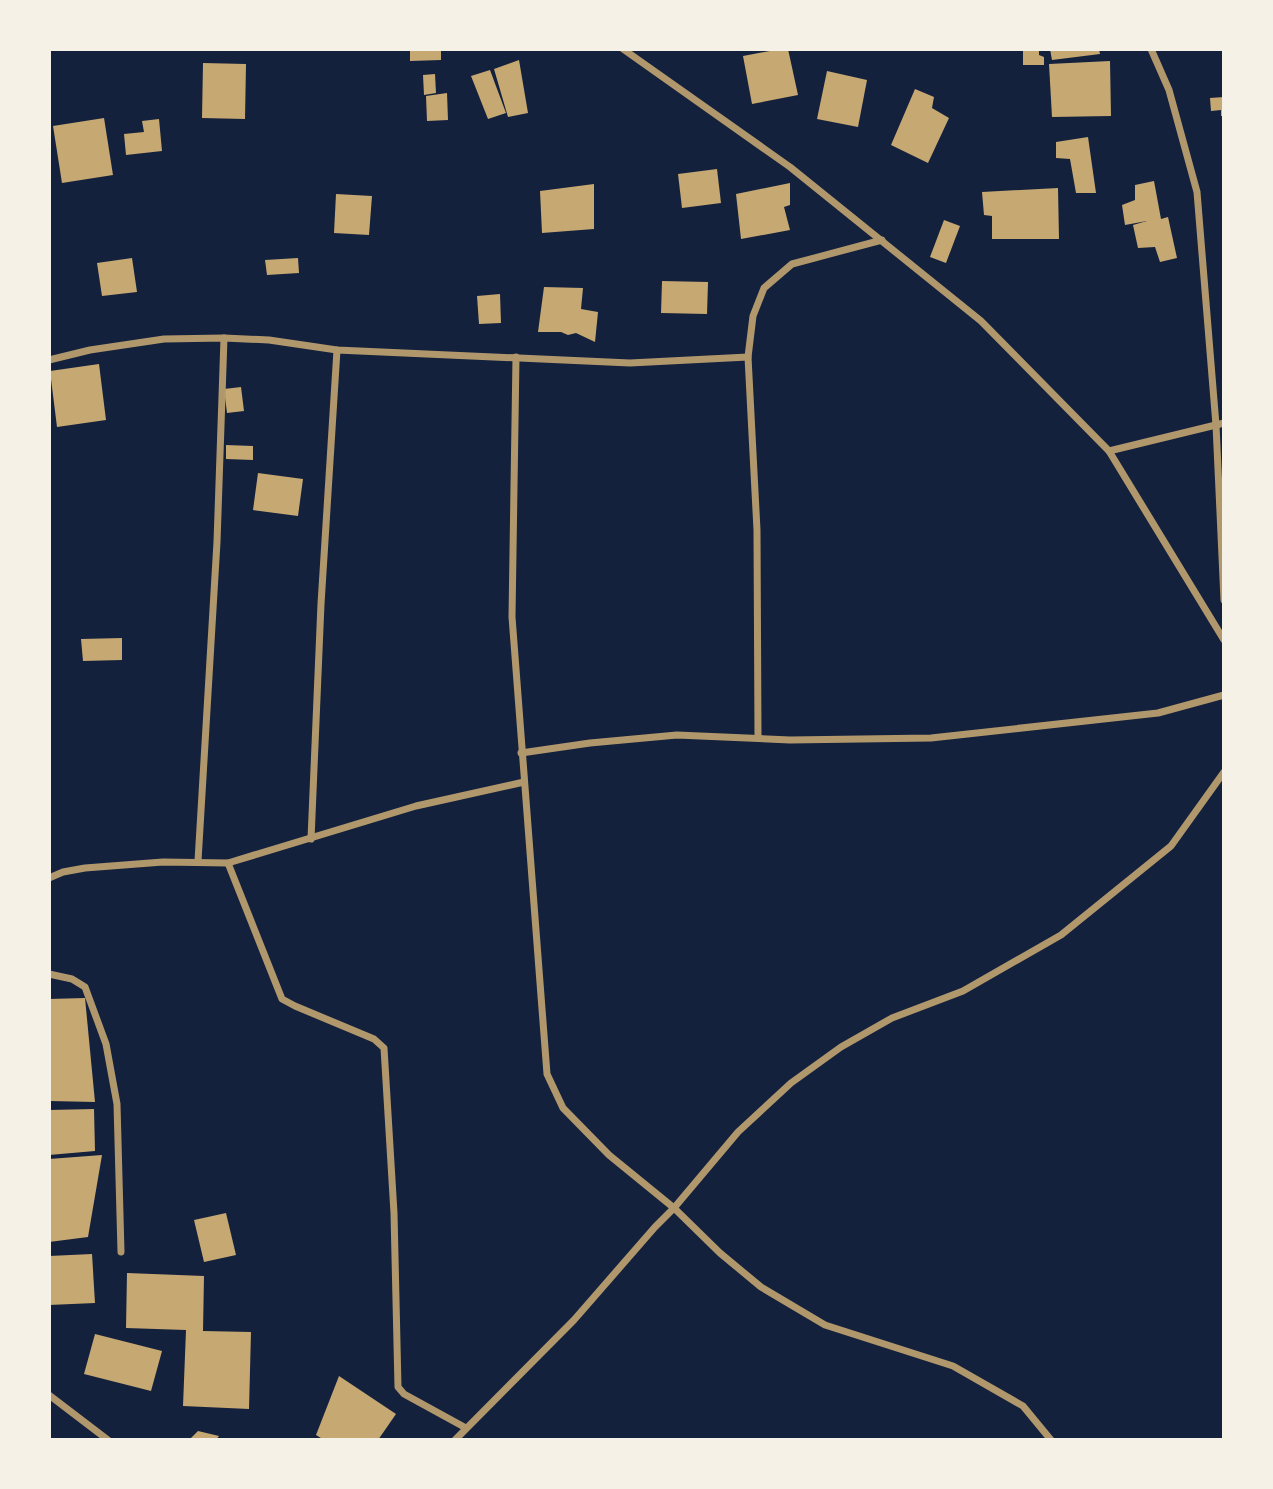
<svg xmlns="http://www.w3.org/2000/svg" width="1273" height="1489" font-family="'Noto Sans',sans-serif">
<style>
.building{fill:#c6a872}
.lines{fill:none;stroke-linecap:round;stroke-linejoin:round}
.minor{stroke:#b1986c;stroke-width:7}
</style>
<rect width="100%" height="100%" fill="#14213d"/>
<g class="building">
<polygon points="410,49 441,49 441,60 410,61"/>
<polygon points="780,49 788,49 798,95 752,104 743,56"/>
<polygon points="1023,49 1039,49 1039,55 1044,57 1044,65 1023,65"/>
<polygon points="1050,49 1099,49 1100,54 1052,60"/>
<polygon points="519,60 528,113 508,117 494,69"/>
<polygon points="1110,61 1111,116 1052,117 1049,64"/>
<polygon points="203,63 246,64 245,119 202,118"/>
<polygon points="490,70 506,113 488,119 471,76"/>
<polygon points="827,71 867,80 858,127 817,119"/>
<polygon points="435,74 436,93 424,95 423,75"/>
<polygon points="915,89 934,97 932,108 949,118 928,163 891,145"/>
<polygon points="447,93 448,120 427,121 426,96"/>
<polygon points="1224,97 1224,116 1221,116 1221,110 1211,111 1210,98"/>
<polygon points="104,118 113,175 62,183 53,126"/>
<polygon points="159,119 162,151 126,155 124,134 144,132 142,121"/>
<polygon points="1088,137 1096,193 1076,193 1070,159 1056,158 1056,142"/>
<polygon points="717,169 721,203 682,208 678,174"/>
<polygon points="1154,181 1161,219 1168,217 1177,258 1160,262 1155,247 1138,248 1133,225 1147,221 1125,225 1122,205 1135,200 1135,185"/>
<polygon points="790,183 790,205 784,207 790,230 741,239 736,194"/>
<polygon points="594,184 594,229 542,233 540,191"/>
<polygon points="1058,188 1059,239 992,239 992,216 984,215 982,192"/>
<polygon points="336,194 372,196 369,235 334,233"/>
<polygon points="944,220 960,226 946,263 930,257"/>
<polygon points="132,258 137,292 102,296 97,263"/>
<polygon points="298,258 299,273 267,275 265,260"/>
<polygon points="662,281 708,282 707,314 661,313"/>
<polygon points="544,287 583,288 581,309 598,312 595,342 576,333 568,335 561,332 538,332"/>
<polygon points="500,294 501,323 479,324 477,296"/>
<polygon points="99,364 106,420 57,427 50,371"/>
<polygon points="241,387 244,411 227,413 224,389"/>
<polygon points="226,445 253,446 253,460 226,459"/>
<polygon points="258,473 303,479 298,516 253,510"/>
<polygon points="122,638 122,660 83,661 81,639"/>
<polygon points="85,998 95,1102 49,1101 49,999"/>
<polygon points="94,1109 95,1151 49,1155 49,1110"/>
<polygon points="102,1155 88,1237 49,1242 49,1159"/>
<polygon points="226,1213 236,1255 204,1262 194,1220"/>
<polygon points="92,1254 95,1303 49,1305 49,1256"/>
<polygon points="127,1273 204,1276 203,1331 251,1332 249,1409 183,1406 186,1330 126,1328"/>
<polygon points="95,1334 162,1351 151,1391 84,1374"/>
<polygon points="339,1376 396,1414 378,1440 324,1440 316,1435"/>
<polygon points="198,1431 219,1436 216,1440 189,1440"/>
</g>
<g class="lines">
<g class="minor">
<polyline points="623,49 790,167 981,321 1109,451 1224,640"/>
<polyline points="1151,49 1169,90 1197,192 1216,425 1224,600"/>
<polyline points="516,357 512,617 547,1074 563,1108 609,1155 674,1208 720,1253 761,1287 825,1325 953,1366 1023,1406 1051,1440"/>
<polyline points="49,360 90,350 164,339 224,338 269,340 337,350 630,363 748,357"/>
<polyline points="1109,451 1224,423"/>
<polyline points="758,738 757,530 748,357 753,316 764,288 792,264 882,240"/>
<polyline points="521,753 590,743 677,735 790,740 931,738 1158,713 1224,695"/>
<polyline points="311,839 321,604 337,350"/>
<polyline points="198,861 217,542 224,338"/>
<polyline points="228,863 282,999 295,1006 374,1039 384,1048 394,1213 398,1387 404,1394 466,1428"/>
<polyline points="49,878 63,872 85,868 163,862 228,863 416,806 524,782"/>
<polyline points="49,974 72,979 85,987 106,1044 117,1104 121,1252"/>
<polyline points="49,1395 108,1440"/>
<polyline points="455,1440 574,1320 655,1227 674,1208 738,1132 791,1083 841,1047 892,1018 963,991 1061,935 1171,846 1224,772"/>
</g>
</g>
<rect width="1273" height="1489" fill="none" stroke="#f6f1e7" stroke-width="102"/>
</svg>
